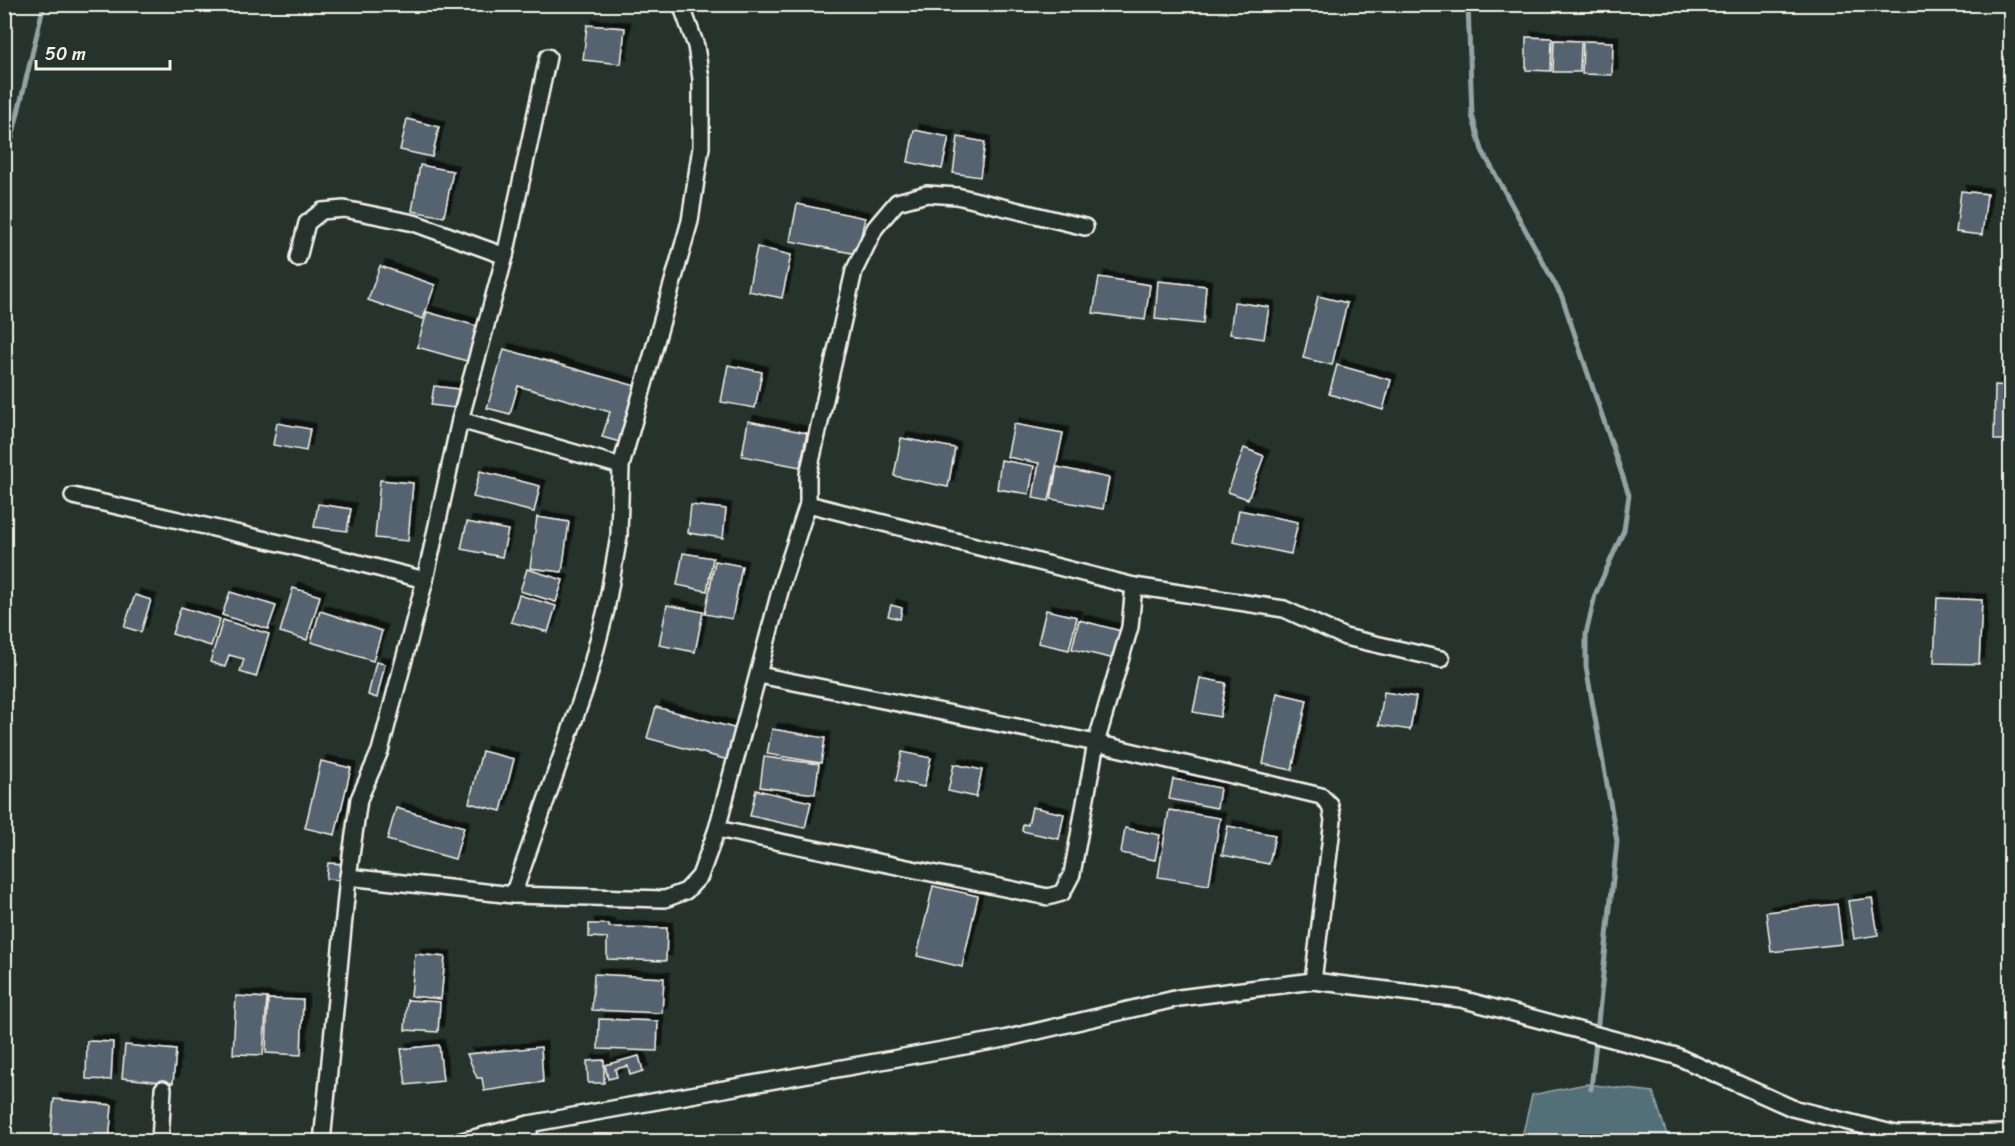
<svg xmlns="http://www.w3.org/2000/svg" width="2015" height="1146" font-family="Sriracha,sans-serif">
<style>
.water{fill:#527078;stroke:#93a4a5;stroke-width:1.5}
.lines{fill:none;stroke-linecap:round;stroke-linejoin:round}
.stream{stroke:#93a4a5;stroke-width:5}
.building{fill:#54636f;stroke:#f4f1e8;stroke-width:1.5;filter:url(#shadow)}
.minor-casing{stroke:#f4f1e8;stroke-width:20}
.minor{stroke:#26332d;stroke-width:15}
</style>
<defs>
<filter id="shadow"><feDropShadow dx="5.5" dy="-5.5" stdDeviation="0" flood-color="#0009"/></filter>
</defs>
<rect width="100%" height="100%" fill="#26332d"/>
<filter id="ink" filterUnits="userSpaceOnUse"><feTurbulence type="fractalNoise" baseFrequency=".0167" numOctaves="2"/><feDisplacementMap in="SourceGraphic" scale="12" xChannelSelector="R" yChannelSelector="G"/><feConvolveMatrix kernelMatrix="1 2 1 2 8 2 1 2 1" color-interpolation-filters="sRGB"/></filter>
<g filter="url(#ink)">
<polygon class="water" points="1586,1084 1653,1092 1669,1141 1521,1141 1532,1095"/>
<g class="lines">
<g class="stream">
<polyline points="1468,4 1472,115 1482,150 1562,297 1629,495 1624,530 1595,595 1586,634 1586,667 1617,841 1591,1089"/>
<polyline points="4,153 11,142 44,4"/>
</g>
</g>
<g class="building">
<polygon points="504,4 523,4 522,9"/>
<polygon points="587,25 625,28 621,64 583,60"/>
<polygon points="1526,37 1552,38 1551,71 1526,70"/>
<polygon points="1554,40 1581,41 1580,72 1553,72"/>
<polygon points="1583,41 1613,42 1612,75 1582,74"/>
<polygon points="407,119 439,127 432,157 400,150"/>
<polygon points="914,130 949,137 942,169 908,162"/>
<polygon points="958,137 985,142 980,177 953,173"/>
<polygon points="420,165 453,171 444,217 412,211"/>
<polygon points="1961,191 1987,194 1982,235 1956,232"/>
<polygon points="797,204 865,218 857,254 790,241"/>
<polygon points="757,247 791,255 782,298 748,291"/>
<polygon points="380,266 435,285 423,319 368,300"/>
<polygon points="1099,277 1150,285 1145,320 1093,313"/>
<polygon points="1158,281 1206,286 1203,324 1155,319"/>
<polygon points="1318,296 1347,303 1332,365 1303,358"/>
<polygon points="1234,302 1269,307 1264,339 1230,334"/>
<polygon points="427,312 484,328 474,363 417,347"/>
<polygon points="504,349 639,387 623,443 602,437 610,412 518,386 510,414 487,408"/>
<polygon points="728,365 762,372 755,408 721,402"/>
<polygon points="1337,365 1391,380 1383,410 1329,394"/>
<polygon points="1995,385 2010,386 2010,440 1994,440"/>
<polygon points="434,386 458,389 455,408 431,405"/>
<polygon points="748,421 807,433 800,467 742,456"/>
<polygon points="277,423 310,429 306,451 273,445"/>
<polygon points="1014,424 1063,433 1049,501 1033,498 1039,463 1007,457"/>
<polygon points="901,438 955,448 948,487 894,476"/>
<polygon points="1244,448 1264,456 1248,499 1228,492"/>
<polygon points="1001,460 1034,466 1029,494 997,489"/>
<polygon points="1057,467 1109,478 1103,509 1051,499"/>
<polygon points="480,471 540,486 534,512 473,497"/>
<polygon points="380,480 413,483 408,541 375,538"/>
<polygon points="318,504 351,509 347,531 314,527"/>
<polygon points="691,505 726,509 723,538 688,533"/>
<polygon points="1239,510 1298,522 1291,554 1233,542"/>
<polygon points="537,517 569,522 562,572 530,568"/>
<polygon points="467,522 508,530 502,557 461,549"/>
<polygon points="683,553 713,558 707,591 677,585"/>
<polygon points="715,561 742,566 732,619 705,614"/>
<polygon points="527,569 563,580 556,602 520,591"/>
<polygon points="293,588 320,596 307,640 280,632"/>
<polygon points="230,592 276,606 268,629 222,615"/>
<polygon points="135,595 151,600 141,632 124,627"/>
<polygon points="519,595 556,606 548,632 511,622"/>
<polygon points="1937,598 1982,600 1979,664 1934,663"/>
<polygon points="667,605 703,612 695,652 659,645"/>
<polygon points="891,605 902,608 900,619 888,616"/>
<polygon points="181,607 220,619 211,646 172,634"/>
<polygon points="1046,610 1077,617 1069,650 1038,643"/>
<polygon points="320,611 382,631 373,661 311,642"/>
<polygon points="223,620 269,634 256,677 240,672 244,659 229,655 225,667 210,662"/>
<polygon points="1079,620 1125,632 1119,660 1072,649"/>
<polygon points="376,662 385,664 377,698 368,695"/>
<polygon points="1200,678 1226,683 1220,717 1193,712"/>
<polygon points="1384,692 1416,697 1410,730 1379,725"/>
<polygon points="1277,693 1307,700 1292,770 1263,764"/>
<polygon points="656,707 741,730 732,761 647,738"/>
<polygon points="772,729 825,738 821,763 767,754"/>
<polygon points="482,751 514,759 501,811 469,803"/>
<polygon points="902,752 931,758 924,787 896,781"/>
<polygon points="764,757 819,764 815,794 760,787"/>
<polygon points="321,761 351,768 335,835 305,828"/>
<polygon points="954,764 982,770 976,797 948,791"/>
<polygon points="1173,779 1220,788 1217,808 1169,799"/>
<polygon points="756,790 811,802 805,828 750,816"/>
<polygon points="1032,807 1064,814 1059,839 1022,831 1023,824 1028,825"/>
<polygon points="396,808 464,827 455,859 387,840"/>
<polygon points="1169,810 1220,818 1209,885 1158,877"/>
<polygon points="1228,826 1275,835 1269,864 1222,855"/>
<polygon points="1125,828 1160,835 1155,860 1121,853"/>
<polygon points="328,863 344,864 342,880 326,879"/>
<polygon points="933,886 978,896 962,967 917,956"/>
<polygon points="1872,898 1878,935 1854,939 1848,901"/>
<polygon points="1837,904 1842,944 1771,952 1766,912"/>
<polygon points="589,924 609,924 609,927 667,928 666,961 607,959 607,938 589,937"/>
<polygon points="415,954 445,957 441,999 411,996"/>
<polygon points="594,974 664,978 662,1013 592,1010"/>
<polygon points="236,996 267,998 263,1055 233,1054"/>
<polygon points="268,999 303,1000 301,1055 266,1053"/>
<polygon points="407,1000 440,1002 438,1032 405,1030"/>
<polygon points="599,1019 658,1021 657,1051 598,1049"/>
<polygon points="87,1041 113,1042 111,1080 86,1079"/>
<polygon points="125,1045 176,1050 173,1083 122,1078"/>
<polygon points="439,1045 443,1081 406,1085 401,1049"/>
<polygon points="541,1047 543,1082 484,1091 482,1078 477,1078 467,1054"/>
<polygon points="639,1056 643,1071 630,1075 628,1066 615,1069 617,1077 608,1079 605,1065"/>
<polygon points="604,1060 604,1083 588,1083 587,1061"/>
<polygon points="54,1099 112,1105 109,1142 50,1140"/>
</g>
<g class="lines">
<defs>
<g id="minor">
<polyline points="298,258 307,223 322,211 344,209 414,223 505,256"/>
<polyline points="460,420 621,466"/>
<polyline points="73,496 284,544 425,580"/>
<polyline points="808,504 1134,586 1284,609 1345,637 1441,659"/>
<polyline points="759,675 1096,743 1130,627 1134,586"/>
<polyline points="717,829 1048,897 1062,893 1072,874 1096,743 1321,796 1330,805 1333,820 1313,981"/>
<polyline points="348,877 513,895 665,899 686,891 700,876 717,829 783,580 808,504 808,475 854,271 875,228 897,202 927,194 957,196 1085,227"/>
<polyline points="513,895 587,683 606,610 619,536 621,466 690,221 701,147 701,79 696,46 681,4"/>
<polyline points="529,1124 529,1142"/>
<polyline points="160,1142 163,1089"/>
<polyline points="322,1142 348,877 359,799 380,751 425,580 460,420 505,256 548,57"/>
<polyline points="458,1142 529,1124 1004,1039 1179,998 1313,981 1461,999 1676,1056 1792,1108 1896,1134 2010,1133"/>
</g>
</defs>
<use href="#minor" class="minor-casing"/>
<use href="#minor" class="minor"/>
</g>
</g>
<rect width="2015" height="1146" fill="none" stroke="#26332d" stroke-width="24"/>
<rect x="12" y="12" width="1991" height="1122" fill="none" stroke="#f4f1e8" stroke-width="2" filter="url(#ink)"/>
<path d="M36 60v9h134v-9" fill="none" stroke="#f4f1e8" stroke-width="3"/>
<text x="45" y="60" font-size="18" fill="#f4f1e8" stroke="#26332d" stroke-width="4.5" paint-order="stroke">50 m</text>
</svg>
